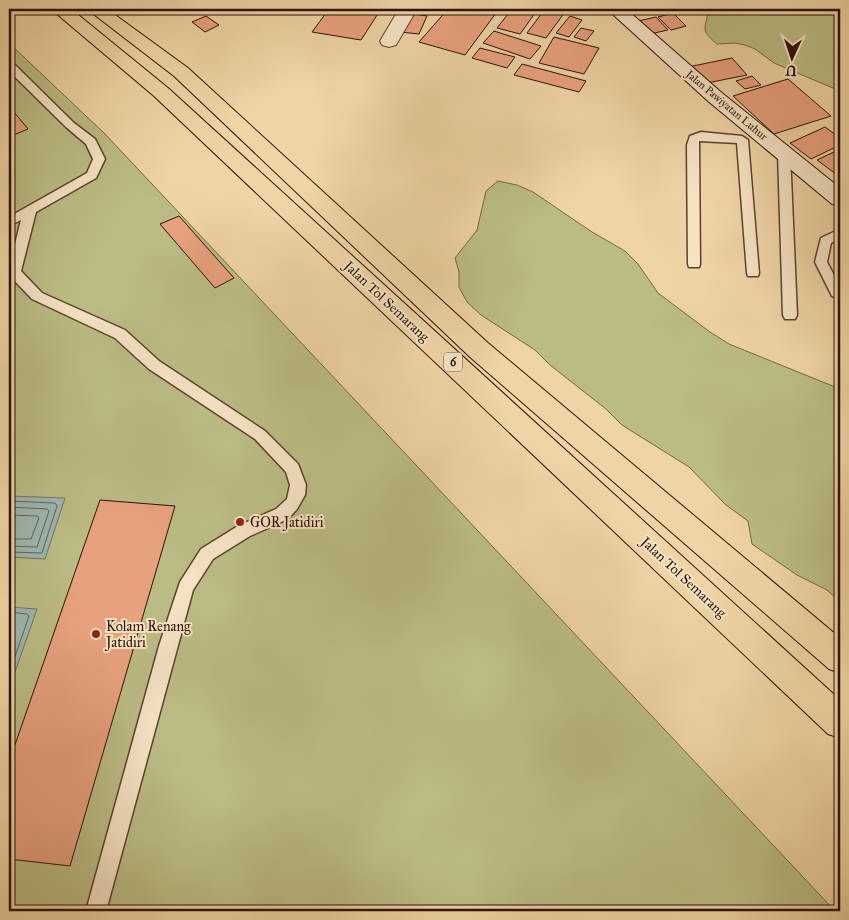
<svg xmlns="http://www.w3.org/2000/svg" width="849" height="920" font-family="'IM FELL Great Primer',serif">
<style>
.green{fill:#bbbc85;stroke:#746644}
.water{fill:#9cb7af;stroke:#70746a}
.lines{fill:none;stroke-linecap:round;stroke-linejoin:round}
.shore{stroke:#646458;stroke-width:1}
.building{fill:#e8a17e;stroke:#2d1002}
.lane-casing{stroke:#5e412b;stroke-width:3}
.street-casing{stroke:#5e412b;stroke-width:2}
.secondary-casing{stroke:#2d1002;stroke-width:2}
.highway-casing{stroke:#2d1002;stroke-width:2}
.lane{fill:#f5e3c4;fill-rule:evenodd}
.street{fill:#f5e3c4;fill-rule:evenodd}
.secondary{fill:#f5e3c4;fill-rule:evenodd}
.highway{fill:#efd4a5;fill-rule:evenodd}
.poi-dot{fill:#8f2418;stroke:#f5e3c4;stroke-width:2}
.labels{text-anchor:middle;stroke-width:4;stroke-linejoin:round;paint-order:stroke}
.far-street-label{font-size:11px;fill:#2d1002;stroke:#f5e3c4}
.shield{fill:#f5e3c4;stroke:#694f3c;stroke-width:1}
.shield-label{font-size:12px;font-weight:bold;fill:#2d1002}
.street-label{font-size:14px;fill:#2d1002;stroke:#f5e3c4}
.poi-label{font-size:14px;fill:#2d1002;stroke:#f5e3c4;text-anchor:start}
</style>
<rect width="100%" height="100%" fill="#efd4a5"/>
<filter id="stains"><feTurbulence type="fractalNoise" baseFrequency=".004" numOctaves="4"/><feColorMatrix values="0 0 0 0 .2 0 0 0 0 .09 0 0 0 0 .02 0 0 0 .5 -.17"/></filter>
<radialGradient id="worn" r=".72"><stop offset=".6" stop-color="#630" stop-opacity="0"/><stop offset="1" stop-color="#630" stop-opacity=".3"/></radialGradient>
<g class="green">
<path d="M708,9H840V91L774,63L755,49L745,45L735,43L717,44C698,28 707,29 708,9Z"/>
<polygon points="9,43 105,134 835,911 9,911"/>
<polygon points="498,181 517,185 533,192 592,232 625,251 638,264 658,293 710,332 729,344 840,389 840,602 827,590 797,575 752,544 748,521 726,505 689,467 622,425 606,409 550,365 535,350 481,315 467,302 459,287 459,272 455,258 477,230 486,191"/>
</g>
<g class="water">
<polygon points="9,496 65,498 45,559 9,557"/>
<polygon points="9,607 37,609 9,689"/>
</g>
<g class="lines">
<g class="shore">
<polyline points="9,501 55,503 57,506 42,553 9,552"/>
<polyline points="9,507 47,509 49,511 37,547 9,546"/>
<polyline points="9,515 37,516 39,518 31,539 9,539"/>
<polyline points="9,612 27,614 29,616 9,674"/>
</g>
</g>
<g class="building">
<polygon points="329,9 381,9 361,40 312,32"/>
<polygon points="409,9 438,9 435,14"/>
<polygon points="448,9 499,9 465,55 419,42"/>
<polygon points="512,9 538,9 520,34 497,28"/>
<polygon points="545,9 565,12 546,38 527,33"/>
<polygon points="409,13 427,16 419,34 400,32"/>
<polygon points="673,13 686,26 671,30 658,17"/>
<polygon points="206,16 219,25 205,32 192,22"/>
<polygon points="570,16 582,20 569,37 556,33"/>
<polygon points="656,17 668,30 650,34 638,21"/>
<polygon points="581,28 594,31 586,41 574,37"/>
<polygon points="494,31 541,46 530,59 483,43"/>
<polygon points="554,37 599,48 584,74 539,63"/>
<polygon points="480,48 515,57 507,68 472,58"/>
<polygon points="732,58 747,75 702,84 688,67"/>
<polygon points="522,64 586,81 579,92 514,75"/>
<polygon points="752,76 761,85 745,89 736,81"/>
<polygon points="788,79 831,116 774,134 733,96"/>
<polygon points="9,106 28,129 9,137"/>
<polygon points="825,127 840,138 840,145 811,159 790,143"/>
<polygon points="840,149 840,177 817,160"/>
<polygon points="179,216 234,278 215,288 160,224"/>
<polygon points="100,500 175,506 70,866 9,859 9,762"/>
</g>
<g class="lines">
<defs>
<g id="lane">
<polygon points="9,62 13,63 74,123 95,139 105,159 96,178 36,212 21,271 42,293 125,330 159,361 265,431 298,464 306,485 305,495 297,509 288,519 250,536 213,559 193,590 106,911 86,911 159,646 180,582 201,549 238,526 276,509 287,499 290,485 286,472 255,439 149,369 115,338 32,299 9,275 9,268 21,220 9,226 9,217 87,173 93,159 86,144 66,127 9,71"/>
<polygon points="701,132 742,136 748,140 759,273 758,276 748,276 747,273 737,143 699,141 700,264 699,267 689,267 688,264 687,145 690,136"/>
<polygon points="784,149 790,153 797,315 795,319 785,319 783,315 778,153"/>
<polygon points="840,229 840,238 831,243 827,262 840,287 840,300 832,296 815,262 821,238"/>
</g>
<polygon id="street" points="399,9 417,9 396,45 389,47 382,45 380,41"/>
<polygon id="secondary" points="607,9 626,9 722,93 840,188 840,206 832,204 708,101"/>
<g id="highway">
<polygon points="51,9 71,9 168,88 840,700 840,738 828,734 154,96"/>
<polygon points="87,9 107,9 188,68 488,343 840,638 840,673 829,669 470,357 174,76"/>
</g>
</defs>
<use href="#lane" class="lane-casing"/>
<use href="#street" class="street-casing"/>
<use href="#secondary" class="secondary-casing"/>
<use href="#highway" class="highway-casing"/>
<use href="#lane" class="lane"/>
<use href="#street" class="street"/>
<use href="#secondary" class="secondary"/>
<use href="#highway" class="highway"/>
</g>
<g class="poi-dot">
<circle cx="240" cy="522" r="5"/>
<circle cx="96" cy="634" r="5"/>
</g>
<g class="labels">
<g class="far-street-label">
<text transform="translate(727 105) rotate(40)" y="4">Jalan Pawiyatan Luhur</text>
</g>
<rect class="shield" x="444" y="352.5" width="18" height="19" rx="4"/>
<g class="shield-label">
<text x="453" y="366">6</text>
</g>
<g class="street-label">
<text transform="translate(387 301) rotate(43)" y="5">Jalan Tol Semarang</text>
<text transform="translate(684 577) rotate(43)" y="5">Jalan Tol Semarang</text>
</g>
<g class="poi-label">
<text x="250" y="527">GOR Jatidiri</text>
<text x="106" y="631">Kolam Renang<tspan x="106" dy="16">Jatidiri</tspan></text>
</g>
</g>
<rect width="849" height="920" fill="none" stroke="#efd4a5" stroke-width="30"/>
<rect x="10" y="10" width="829" height="900" fill="none" stroke="#2d1002" stroke-width="2.5"/>
<rect x="15" y="15" width="819" height="890" fill="none" stroke="#2d1002"/>
<g transform="translate(792 58) rotate(183)" stroke="#f5e3c4" stroke-width="4" paint-order="stroke">
<path d="M0-4L9 19L0 12L-9 19Z" fill="#2d1002"/>
<text y="-8" font-size="14" font-weight="bold" text-anchor="middle" fill="#2d1002">U</text>
</g>
<rect width="100%" height="100%" filter="url(#stains)"/>
<rect width="100%" height="100%" fill="url(#worn)"/>
</svg>
